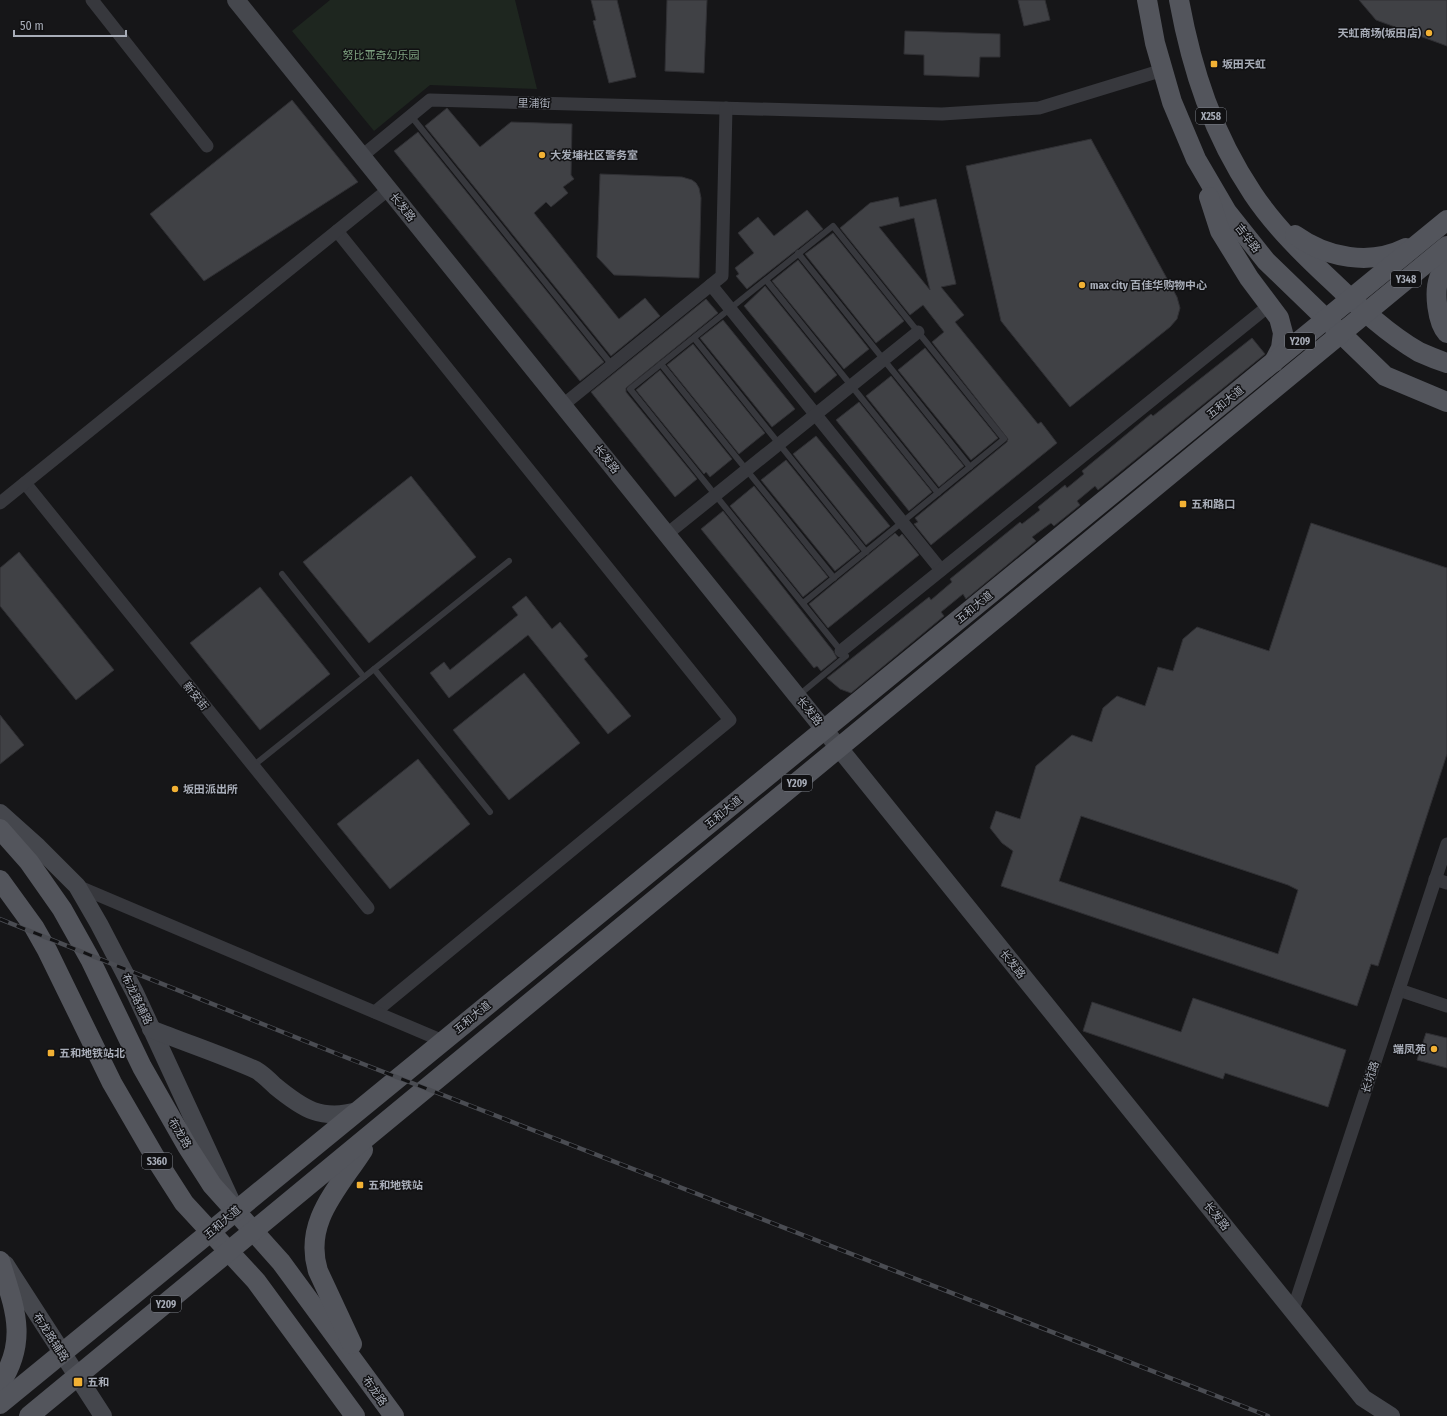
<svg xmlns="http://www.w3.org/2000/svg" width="1447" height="1416" font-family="'Fira Sans Condensed','Noto Sans SC',sans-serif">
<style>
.green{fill:#1e261f}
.building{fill:#404145;stroke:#303034;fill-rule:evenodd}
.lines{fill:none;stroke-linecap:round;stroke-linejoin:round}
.lane{stroke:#37383d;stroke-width:6}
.street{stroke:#37383d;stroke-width:13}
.secondary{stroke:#45474d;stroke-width:18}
.primary{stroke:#53555c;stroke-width:20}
.rail-casing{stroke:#4a4c52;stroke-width:4.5}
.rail{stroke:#111113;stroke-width:3;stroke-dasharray:9;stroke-linecap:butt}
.poi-dot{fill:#f2b134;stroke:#111113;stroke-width:1.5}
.labels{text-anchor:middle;stroke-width:3;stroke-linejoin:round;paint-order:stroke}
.shield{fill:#111113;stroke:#7b7e86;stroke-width:1}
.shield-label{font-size:10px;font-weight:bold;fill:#a8adb8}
.poi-label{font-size:11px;font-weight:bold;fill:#a8adb8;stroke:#111113;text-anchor:start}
.park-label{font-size:11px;fill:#7fa381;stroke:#111113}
.street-label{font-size:11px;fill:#a8adb8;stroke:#111113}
</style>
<rect width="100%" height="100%" fill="#161618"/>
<polygon class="green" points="330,0 515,0 537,89 430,85 374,131 292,31"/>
<g class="building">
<polygon points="591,0 617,0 636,77 609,83 593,21 596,20"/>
<polygon points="667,0 707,0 704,73 665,71"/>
<polygon points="1018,0 1045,0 1050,20 1024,26"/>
<polygon points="1359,0 1447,0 1447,46 1376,20"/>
<polygon points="905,31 1000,34 1000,57 980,57 979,77 924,75 924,55 904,54"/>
<polygon points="292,100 358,182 204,281 150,214"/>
<polygon points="447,108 480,147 511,122 572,124 571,175 574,179 563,187 568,193 551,207 546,202 534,213 619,319 645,298 660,316 611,356 425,126"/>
<polygon points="418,132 604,362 580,381 394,151"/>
<polygon points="1091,139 1177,297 1180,308 1177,319 1170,327 1070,407 1001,321 966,166"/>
<polygon points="600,174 682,177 692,180 696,183 699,188 701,198 699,278 614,275 597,257"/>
<path d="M898,197L900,207L936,199L956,284L941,287L964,315L955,322L1038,424L1041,422L1057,443L931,545L914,524L918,522L915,518L1007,442L1008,439L932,342L944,332L923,305L910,315L840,228L870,203ZM914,218L924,265L930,290L879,227Z"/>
<polygon points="807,210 823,229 747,289 736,276 739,274 735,268 754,253 738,233 758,217 774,236"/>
<polygon points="833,233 904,321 876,343 805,254"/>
<polygon points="798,260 869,349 844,369 772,281"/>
<polygon points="765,286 837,375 815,393 744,306"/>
<polygon points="706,299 718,313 626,388 626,392 697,479 675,497 591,392"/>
<polygon points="723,320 795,409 772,427 700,338"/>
<polygon points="1252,338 1265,354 1098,490 1095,486 1077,501 1080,505 1054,526 1051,523 1032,537 1036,541 966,599 963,594 941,612 944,616 851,693 840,689 827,678 929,597 931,600 952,582 950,579 1020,522 1022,524 1040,510 1038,507 1065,485 1067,488 1084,474 1082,471 1151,414 1153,416"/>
<polygon points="693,344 765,433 739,454 667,365"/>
<polygon points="925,348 998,438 971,460 898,370"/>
<polygon points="660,370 732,459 710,477 706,472 704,474 636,390"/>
<polygon points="891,376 964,466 939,487 866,396"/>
<polygon points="859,402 932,492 909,511 836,420"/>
<polygon points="816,436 890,526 866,545 793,454"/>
<polygon points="786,460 860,551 835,571 761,480"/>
<polygon points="411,476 476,557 369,643 303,562"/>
<polygon points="754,486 828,577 803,597 730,506"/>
<polygon points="723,511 833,651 837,658 821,671 817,666 814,668 701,529"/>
<path d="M1311,523L1447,568V754L1378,966L1371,964L1357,1006L1001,886L1013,851L1002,843L990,828L996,811L1020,819L1036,766L1072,735L1092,742L1103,708L1117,696L1145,706L1158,667L1173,671L1183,639L1197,627L1269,651ZM1081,816L1288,885L1298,890L1278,954L1059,881Z"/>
<polygon points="895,533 899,537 902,534 919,555 828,628 809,604"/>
<polygon points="19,552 114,670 76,700 0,606 0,568"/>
<polygon points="260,587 330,674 260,730 190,643"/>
<polygon points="526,596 552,629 560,622 588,656 584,659 631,716 608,734 528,635 449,698 430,673 444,662 450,670 518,615 512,607"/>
<polygon points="524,673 580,743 509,800 453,730"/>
<polygon points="0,715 24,745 0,764"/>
<polygon points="418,759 470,824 390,889 337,824"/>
<polygon points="1193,998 1346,1050 1328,1107 1225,1073 1223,1079 1083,1031 1092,1002 1181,1032"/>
<polygon points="1426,1033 1447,1038 1447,1068 1417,1060"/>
</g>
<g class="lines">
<g class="lane">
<polyline points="411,116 612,365"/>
<polyline points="798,253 970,467"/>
<polyline points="766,280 938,493"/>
<polyline points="694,338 866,552"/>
<polyline points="661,364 834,578"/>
<polyline points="282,574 364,677"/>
<polyline points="374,669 490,812"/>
<polyline points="799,695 846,656 841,651 630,389 833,226 1004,439 803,603"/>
<polyline points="253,766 509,561"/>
</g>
<g class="street">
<polyline points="92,0 207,146"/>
<polyline points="362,156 430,100 942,114 1039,108 1163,70"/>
<polyline points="337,231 730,720 375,1012"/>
<polyline points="711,285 941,570"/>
<polyline points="563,405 722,276 726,108"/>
<polyline points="25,483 368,908"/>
<polyline points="0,503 389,189"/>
<polyline points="667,534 918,332"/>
<polyline points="841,651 1271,304"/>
<polyline points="1435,879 1447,883"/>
<polyline points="77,886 443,1041"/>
<polyline points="1399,990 1447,1006"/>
<polyline points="1293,1310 1447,844"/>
</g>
<g class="secondary">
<polyline points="236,0 1363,1398 1391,1416"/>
<polyline points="0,813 38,847 77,886 99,924 135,993 232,1203"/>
<path d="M151,1029C186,1043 222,1055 256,1070C263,1074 270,1081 275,1086C303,1109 321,1121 358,1111"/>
<polyline points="5,1264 103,1416"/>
</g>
<g class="primary">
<polyline points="1147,0 1155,43 1172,102 1196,159 1227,212 1266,261 1385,376 1447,402"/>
<path d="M1179,0C1192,71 1213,134 1253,194C1275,227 1305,256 1334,283C1360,308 1388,334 1419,352C1428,356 1438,360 1447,363"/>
<polyline points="1209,197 1220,231 1249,278 1279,318 1283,333 1281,348 1274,362"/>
<path d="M1295,235C1327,258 1370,266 1406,248"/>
<path d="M1447,265C1444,269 1441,274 1439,278C1434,292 1437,322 1447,333"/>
<polyline points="0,829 29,862 62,909 90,959 142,1067 187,1146 212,1185 281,1262 394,1416"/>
<polyline points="0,880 34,927 47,950 112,1083 159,1164 184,1203 256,1281 355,1416"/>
<path d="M0,1261C14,1307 29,1339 0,1384"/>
<path d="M352,1344L318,1271C303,1222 338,1189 363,1150"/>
<polyline points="0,1404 1447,220"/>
<polyline points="29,1416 1447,246"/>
</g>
<defs>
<polyline id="rail" points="0,919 340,1055 1268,1416"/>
</defs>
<use href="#rail" class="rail-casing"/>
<use href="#rail" class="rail"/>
</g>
<g class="poi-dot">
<circle cx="1429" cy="33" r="4"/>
<rect x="1210" y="60" width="8" height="8" rx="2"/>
<circle cx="542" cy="155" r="4"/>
<circle cx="1082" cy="285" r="4"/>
<rect x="1179" y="500" width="8" height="8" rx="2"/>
<circle cx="175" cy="789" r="4"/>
<circle cx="1434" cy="1049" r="4"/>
<rect x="47" y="1049" width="8" height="8" rx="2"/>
<rect x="356" y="1181" width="8" height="8" rx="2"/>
<rect x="73" y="1377" width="10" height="10" rx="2"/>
</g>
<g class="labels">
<g class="shield">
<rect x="1196" y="108" width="30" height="16" rx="3"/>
<rect x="1391" y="271" width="30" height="16" rx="3"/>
<rect x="1285" y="333" width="30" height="16" rx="3"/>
<rect x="782" y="775" width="30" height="16" rx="3"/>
<rect x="142" y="1153" width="30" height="16" rx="3"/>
<rect x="151" y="1296" width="30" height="16" rx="3"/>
</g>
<g class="shield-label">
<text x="1211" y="120">X258</text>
<text x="1406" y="283">Y348</text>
<text x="1300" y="345">Y209</text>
<text x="797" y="787">Y209</text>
<text x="157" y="1165">S360</text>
<text x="166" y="1308">Y209</text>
</g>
<g class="poi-label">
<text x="1421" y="37" text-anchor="end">天虹商场(坂田店)</text>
<text x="1222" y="68">坂田天虹</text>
<text x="550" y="159">大发埔社区警务室</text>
<text x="1090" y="289">max city 百佳华购物中心</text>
<text x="1191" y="508">五和路口</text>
<text x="183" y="793">坂田派出所</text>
<text x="1426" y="1053" text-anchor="end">端凤苑</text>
<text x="59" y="1057">五和地铁站北</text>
<text x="368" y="1189">五和地铁站</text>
<text x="87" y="1386">五和</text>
</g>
<g class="park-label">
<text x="381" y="59">努比亚奇幻乐园</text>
</g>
<g class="street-label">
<text transform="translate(534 103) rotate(1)" y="4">里浦街</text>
<text transform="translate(403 207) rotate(51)" y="4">长发路</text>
<text transform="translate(1248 238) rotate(52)" y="4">吉华路</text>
<text transform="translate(1225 402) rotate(-39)" y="4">五和大道</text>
<text transform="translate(607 459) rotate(51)" y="4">长发路</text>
<text transform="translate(974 607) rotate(-39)" y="4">五和大道</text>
<text transform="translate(196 696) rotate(51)" y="4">新安街</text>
<text transform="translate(810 711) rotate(51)" y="4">长发路</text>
<text transform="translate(723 812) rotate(-39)" y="4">五和大道</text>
<text transform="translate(1013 964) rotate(51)" y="4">长发路</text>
<text transform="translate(137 999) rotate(64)" y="4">布龙路辅路</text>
<text transform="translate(472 1017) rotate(-39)" y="4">五和大道</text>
<text transform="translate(1370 1077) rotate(-72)" y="4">长坑路</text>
<text transform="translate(180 1133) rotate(59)" y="4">布龙路</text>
<text transform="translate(1217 1216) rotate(51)" y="4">长发路</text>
<text transform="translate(222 1222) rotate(-40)" y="4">五和大道</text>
<text transform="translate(51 1337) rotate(57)" y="4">布龙路辅路</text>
<text transform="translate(375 1391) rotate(54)" y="4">布龙路</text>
</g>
</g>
<path d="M14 30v6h112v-6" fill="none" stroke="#a8adb8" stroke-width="2"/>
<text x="20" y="30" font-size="12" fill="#a8adb8" stroke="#111113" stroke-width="3" paint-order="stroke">50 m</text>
</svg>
